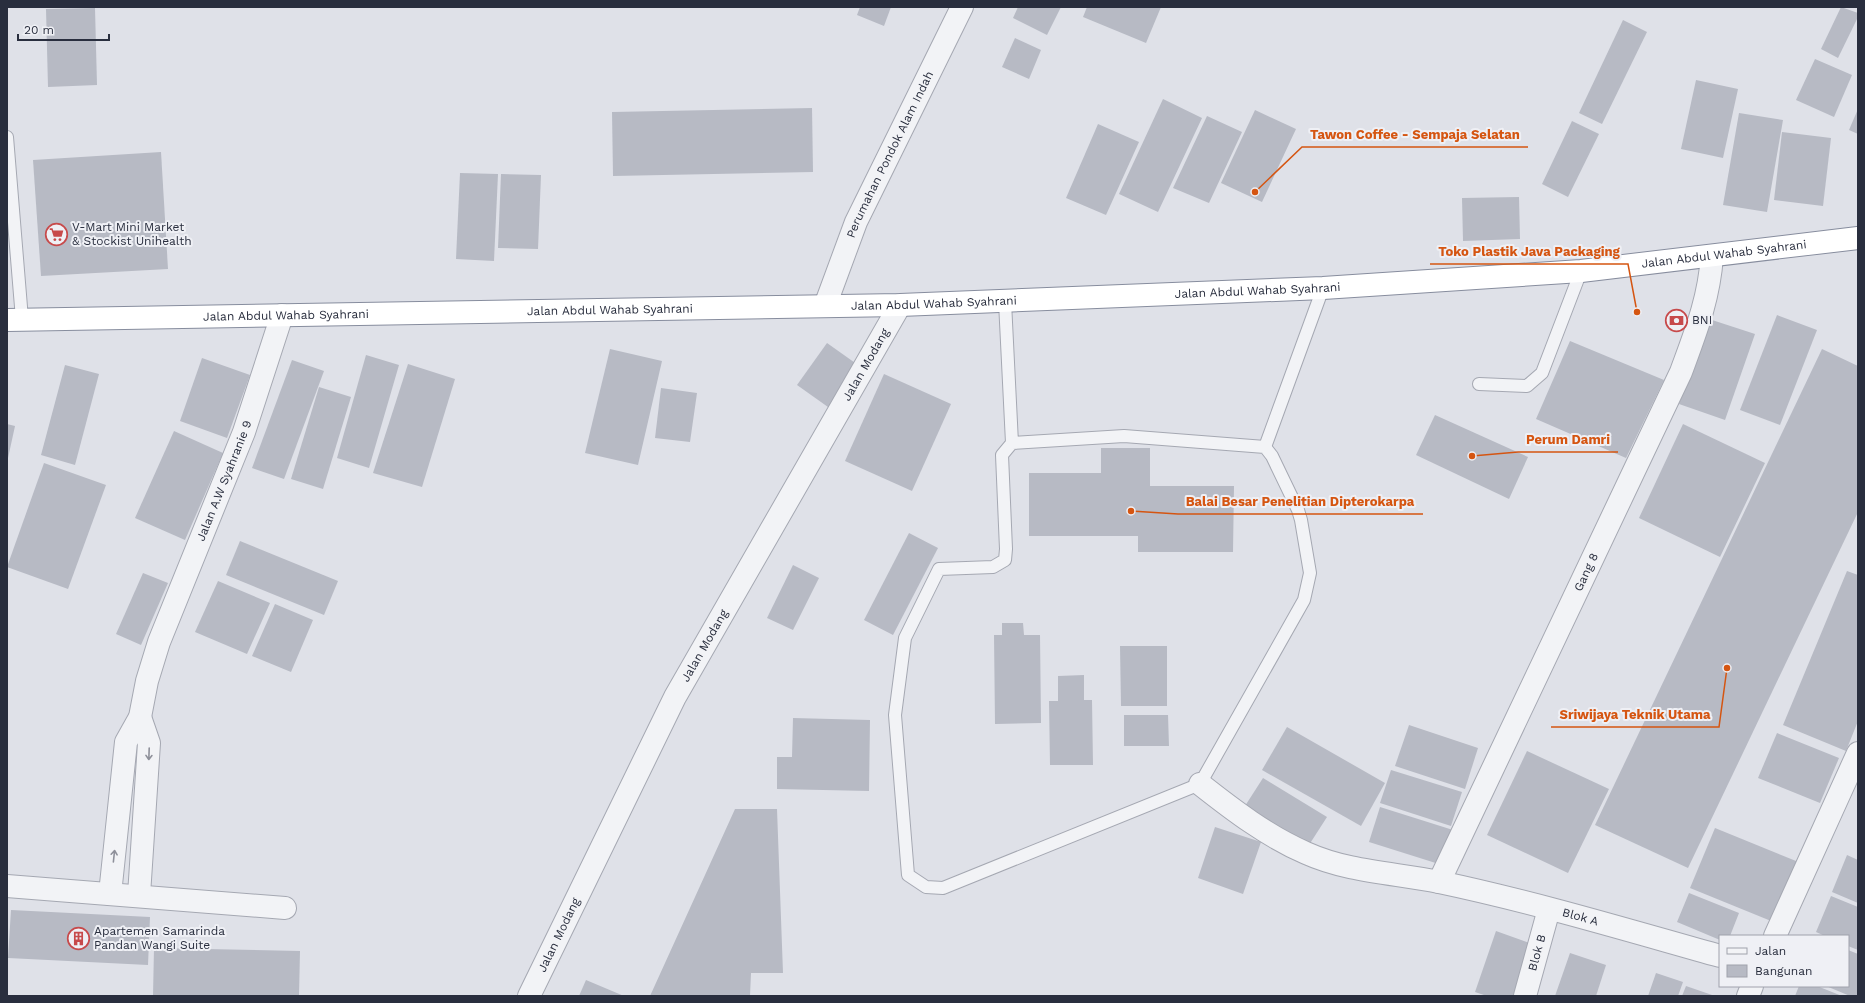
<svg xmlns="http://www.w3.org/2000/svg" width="1865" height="1003" font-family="'Work Sans',sans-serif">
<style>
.building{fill:#b7bac4}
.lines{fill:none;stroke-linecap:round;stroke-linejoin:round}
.lane-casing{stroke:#a5a8b2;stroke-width:14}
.street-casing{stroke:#a5a8b2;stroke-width:24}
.highway-casing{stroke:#878d9e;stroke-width:24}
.lane{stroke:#f2f3f6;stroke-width:12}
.street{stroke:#f2f3f6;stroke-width:22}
.highway{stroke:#fff;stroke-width:22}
.oneway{stroke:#8e909a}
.labels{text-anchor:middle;stroke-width:4;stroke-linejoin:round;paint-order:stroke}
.street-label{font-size:12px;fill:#292e3e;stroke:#eff0f5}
.poi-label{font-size:12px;fill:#292e3e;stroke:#eff0f5;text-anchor:start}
.leader{fill:none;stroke:#d55511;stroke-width:1.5}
.callout-dot{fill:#d55511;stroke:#eff0f5;stroke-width:1.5}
.callout-label{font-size:13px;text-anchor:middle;font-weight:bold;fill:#d55511;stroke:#eff0f5;stroke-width:4;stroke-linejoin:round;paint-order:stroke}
</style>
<rect width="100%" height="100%" fill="#dfe1e8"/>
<g class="building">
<polygon points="860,7 891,7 884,26 857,15"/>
<polygon points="1018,7 1061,7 1047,35 1013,18"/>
<polygon points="1087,7 1161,7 1146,43 1083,17"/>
<polygon points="1841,7 1858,13 1858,17 1838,58 1821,49"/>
<polygon points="95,8 97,85 48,87 46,9"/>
<polygon points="1623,20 1647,32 1602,124 1579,113"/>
<polygon points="1015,38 1041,50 1029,79 1002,67"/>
<polygon points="1815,59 1852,75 1834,117 1796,100"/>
<polygon points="1696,80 1738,89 1723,158 1681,149"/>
<polygon points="1163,99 1202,118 1158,212 1119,194"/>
<polygon points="812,108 813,172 613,176 612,112"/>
<polygon points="1858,109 1858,134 1849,130"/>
<polygon points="1255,110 1296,129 1262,202 1221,183"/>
<polygon points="1739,113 1783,120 1767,212 1723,205"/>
<polygon points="1207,116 1242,132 1209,203 1173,188"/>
<polygon points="1572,121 1599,134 1568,197 1542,184"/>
<polygon points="1098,124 1139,142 1106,215 1066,198"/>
<polygon points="1782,132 1831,138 1823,206 1774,200"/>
<polygon points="161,152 168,269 41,276 33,160"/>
<polygon points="460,173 498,174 494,261 456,259"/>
<polygon points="501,174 541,175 538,249 498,248"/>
<polygon points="1519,197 1520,239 1463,241 1462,198"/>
<polygon points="1777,315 1817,330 1780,425 1740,410"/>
<polygon points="1709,319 1755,334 1725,420 1679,404"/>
<polygon points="1570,341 1664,380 1626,458 1536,419"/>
<polygon points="827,343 858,365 828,407 797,385"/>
<polygon points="610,349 662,361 638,465 585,453"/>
<polygon points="1822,349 1858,366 1858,512 1688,868 1595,825"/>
<polygon points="366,355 399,365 369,468 337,458"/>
<polygon points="202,358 250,375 227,438 180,421"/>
<polygon points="292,360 324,371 284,479 252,468"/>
<polygon points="408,364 455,379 422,487 373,473"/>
<polygon points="65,365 99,374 75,465 41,455"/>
<polygon points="884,374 951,404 912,491 845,461"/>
<polygon points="319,387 351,397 323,489 291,479"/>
<polygon points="661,388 697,393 690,442 655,438"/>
<polygon points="1435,415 1528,457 1509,499 1416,455"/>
<polygon points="7,424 15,426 8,458 7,458"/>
<polygon points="1683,424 1765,463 1720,557 1639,518"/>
<polygon points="174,431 223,453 185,540 135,518"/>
<polygon points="1101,448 1150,448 1150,486 1234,486 1233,552 1138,552 1138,536 1029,536 1029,473 1101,473"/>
<polygon points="44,463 106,485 68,589 7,567"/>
<polygon points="909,533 938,548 893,635 864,620"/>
<polygon points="240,541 338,581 324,615 226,575"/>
<polygon points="793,565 819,578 793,630 767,618"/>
<polygon points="1847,571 1858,575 1858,721 1846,751 1783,725"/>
<polygon points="143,573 168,583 141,645 116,634"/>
<polygon points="218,581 270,603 247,654 195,632"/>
<polygon points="275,604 313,620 291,672 252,656"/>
<polygon points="1002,623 1023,623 1024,635 1040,635 1041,723 995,724 994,635 1002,635"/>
<polygon points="1120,646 1167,646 1167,706 1121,706"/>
<polygon points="1084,675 1084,700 1092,700 1093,765 1050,765 1049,701 1058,701 1058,676"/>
<polygon points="1124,715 1168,715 1169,746 1124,746"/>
<polygon points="793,718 870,720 869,791 777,789 777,757 792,757"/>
<polygon points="1409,725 1478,748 1465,789 1395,766"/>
<polygon points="1287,727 1385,783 1361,826 1262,770"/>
<polygon points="1777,733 1839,758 1820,803 1758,778"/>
<polygon points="1527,751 1609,789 1568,873 1487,835"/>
<polygon points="1391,770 1462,792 1451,826 1380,803"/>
<polygon points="1263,778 1327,817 1309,845 1245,806"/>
<polygon points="1380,807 1453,830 1442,865 1369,842"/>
<polygon points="735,809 777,809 783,973 751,973 750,996 650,996"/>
<polygon points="1215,827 1261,842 1243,894 1198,878"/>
<polygon points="1715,828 1801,863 1776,923 1690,888"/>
<polygon points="1847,855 1858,860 1858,903 1832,892"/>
<polygon points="1689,893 1739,913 1730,936 1720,936 1720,940 1677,922"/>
<polygon points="1831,896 1858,907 1858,950 1848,946 1848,936 1825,936 1816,932"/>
<polygon points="11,910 150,917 148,965 8,958"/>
<polygon points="1496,931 1532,944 1513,996 1487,996 1475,992"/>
<polygon points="154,948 300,951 299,996 153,996"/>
<polygon points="1848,950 1858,954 1858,996 1850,996 1826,986 1848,986"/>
<polygon points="1570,953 1606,965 1596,996 1555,996"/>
<polygon points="1656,973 1683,982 1678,996 1648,996"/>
<polygon points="586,980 624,996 579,996"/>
<polygon points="1686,986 1715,996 1682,996"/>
<polygon points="1799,986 1817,986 1842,996 1795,996"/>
</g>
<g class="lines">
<defs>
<g id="lane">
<polyline points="7,137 22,319"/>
<polyline points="1005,302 1012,443 1002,455 1006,549 1005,560 993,567 939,569 905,638 895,715 908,875 926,887 943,888 1200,784 1304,600 1310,573 1301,520 1298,510 1272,456 1265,447 1124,436 1012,443"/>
<polyline points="1479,384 1527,386 1542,373 1581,271"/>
<polyline points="1265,447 1323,288"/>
</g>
<g id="street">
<path id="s1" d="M825,306L856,222L962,7"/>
<path id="s2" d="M1200,784C1233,810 1267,836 1306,853C1348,872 1395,873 1439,882C1534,902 1627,930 1720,956"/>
<path id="s3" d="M1439,882L1681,372C1696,331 1709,299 1712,256"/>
<polyline points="7,886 285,908"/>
<path id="s4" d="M110,894L126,742L140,717L147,681L159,642L244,432L282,315"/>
<polyline points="139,895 149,743 140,717"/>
<polyline points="1775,936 1858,753"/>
<path id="s5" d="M529,996L675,697L900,305"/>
<path id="s6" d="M1525,996L1549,909"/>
<polyline points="1748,996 1752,986"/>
</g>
<g id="highway">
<path id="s7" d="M7,320L900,305L1323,288L1581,271L1858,238"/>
</g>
</defs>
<use href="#lane" class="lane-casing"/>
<use href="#street" class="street-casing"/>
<use href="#highway" class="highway-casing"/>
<use href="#lane" class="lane"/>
<use href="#street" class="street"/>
<use href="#highway" class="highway"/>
</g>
<defs><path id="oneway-shaft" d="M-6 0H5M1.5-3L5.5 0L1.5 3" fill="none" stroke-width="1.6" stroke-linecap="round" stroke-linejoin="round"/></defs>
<g class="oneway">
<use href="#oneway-shaft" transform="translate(149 754) rotate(92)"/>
<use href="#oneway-shaft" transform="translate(114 856) rotate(-84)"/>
</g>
<defs>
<symbol id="supermarket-ring" viewBox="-11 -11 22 22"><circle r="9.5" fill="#eff0f5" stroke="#c74a4b" stroke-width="1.5"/><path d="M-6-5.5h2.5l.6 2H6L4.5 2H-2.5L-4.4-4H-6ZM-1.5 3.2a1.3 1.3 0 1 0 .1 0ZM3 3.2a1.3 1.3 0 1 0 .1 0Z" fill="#c74a4b"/></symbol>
<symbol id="bank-ring" viewBox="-11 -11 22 22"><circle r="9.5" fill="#eff0f5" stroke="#c74a4b" stroke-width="1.5"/><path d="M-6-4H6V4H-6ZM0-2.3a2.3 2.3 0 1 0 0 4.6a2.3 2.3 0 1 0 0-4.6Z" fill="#c74a4b"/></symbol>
<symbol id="building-ring" viewBox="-11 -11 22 22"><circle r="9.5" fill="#eff0f5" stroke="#c74a4b" stroke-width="1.5"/><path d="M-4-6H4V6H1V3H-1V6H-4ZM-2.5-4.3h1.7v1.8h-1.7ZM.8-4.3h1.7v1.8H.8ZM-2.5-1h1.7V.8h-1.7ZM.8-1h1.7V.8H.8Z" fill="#c74a4b"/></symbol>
</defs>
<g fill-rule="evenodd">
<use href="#supermarket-ring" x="44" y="222" width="25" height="25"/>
<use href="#bank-ring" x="1664" y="308" width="25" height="25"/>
<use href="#building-ring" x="66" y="926" width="25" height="25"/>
</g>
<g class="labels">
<g class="street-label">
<text dy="4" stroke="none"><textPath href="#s1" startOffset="165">Perumahan Pondok Alam Indah</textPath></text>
<text dy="4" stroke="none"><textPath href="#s7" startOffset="1719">Jalan Abdul Wahab Syahrani</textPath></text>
<text dy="4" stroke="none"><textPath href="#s7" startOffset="1251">Jalan Abdul Wahab Syahrani</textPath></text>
<text dy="4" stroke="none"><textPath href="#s7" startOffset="927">Jalan Abdul Wahab Syahrani</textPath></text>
<text dy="4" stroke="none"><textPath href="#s7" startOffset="603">Jalan Abdul Wahab Syahrani</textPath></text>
<text dy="4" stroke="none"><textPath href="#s7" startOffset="279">Jalan Abdul Wahab Syahrani</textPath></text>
<text dy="4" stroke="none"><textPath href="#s5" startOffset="716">Jalan Modang</textPath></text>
<text dy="4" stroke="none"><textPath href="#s4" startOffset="433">Jalan A.W Syahranie 9</textPath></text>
<text dy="4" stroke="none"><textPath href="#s3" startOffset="343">Gang 8</textPath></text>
<text dy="4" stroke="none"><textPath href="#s5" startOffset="392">Jalan Modang</textPath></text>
<text dy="4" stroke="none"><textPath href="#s2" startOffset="409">Blok A</textPath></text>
<text dy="4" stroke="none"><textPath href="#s5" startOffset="68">Jalan Modang</textPath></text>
<text dy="4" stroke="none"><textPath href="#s6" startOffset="45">Blok B</textPath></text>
</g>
<g class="poi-label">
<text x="72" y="231">V-Mart Mini Market<tspan x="72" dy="14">&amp; Stockist Unihealth</tspan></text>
<text x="1692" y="324">BNI</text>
<text x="94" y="935">Apartemen Samarinda<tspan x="94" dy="14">Pandan Wangi Suite</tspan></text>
</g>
</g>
<path class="leader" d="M1255 192L1302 147H1528M1637 312L1628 264H1430M1472 456L1518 452H1618M1131 511L1178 514H1423M1727 668L1719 727H1551"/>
<g class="callout-dot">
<circle cx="1255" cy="192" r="4"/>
<circle cx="1637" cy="312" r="4"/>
<circle cx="1472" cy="456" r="4"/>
<circle cx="1131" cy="511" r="4"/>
<circle cx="1727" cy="668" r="4"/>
</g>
<g class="callout-label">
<text x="1415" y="139">Tawon Coffee - Sempaja Selatan</text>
<text x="1529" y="256">Toko Plastik Java Packaging</text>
<text x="1568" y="444">Perum Damri</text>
<text x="1300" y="506">Balai Besar Penelitian Dipterokarpa</text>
<text x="1635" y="719">Sriwijaya Teknik Utama</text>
</g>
<rect width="1865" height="1003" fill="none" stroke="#292e3e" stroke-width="16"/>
<rect x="1719" y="935" width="130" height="52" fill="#eff0f5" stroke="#a0a2ac"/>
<rect x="1727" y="948" width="20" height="6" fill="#f2f3f6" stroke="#a0a2ac"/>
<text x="1755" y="955" font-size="12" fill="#292e3e">Jalan</text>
<rect x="1727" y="965" width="20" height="12" fill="#b7bac4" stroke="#a0a2ac"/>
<text x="1755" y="975" font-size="12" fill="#292e3e">Bangunan</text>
<path d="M18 34v6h91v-6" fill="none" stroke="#292e3e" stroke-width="2"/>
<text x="24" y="34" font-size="12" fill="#292e3e" stroke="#eff0f5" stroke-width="3" paint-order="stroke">20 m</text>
</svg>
